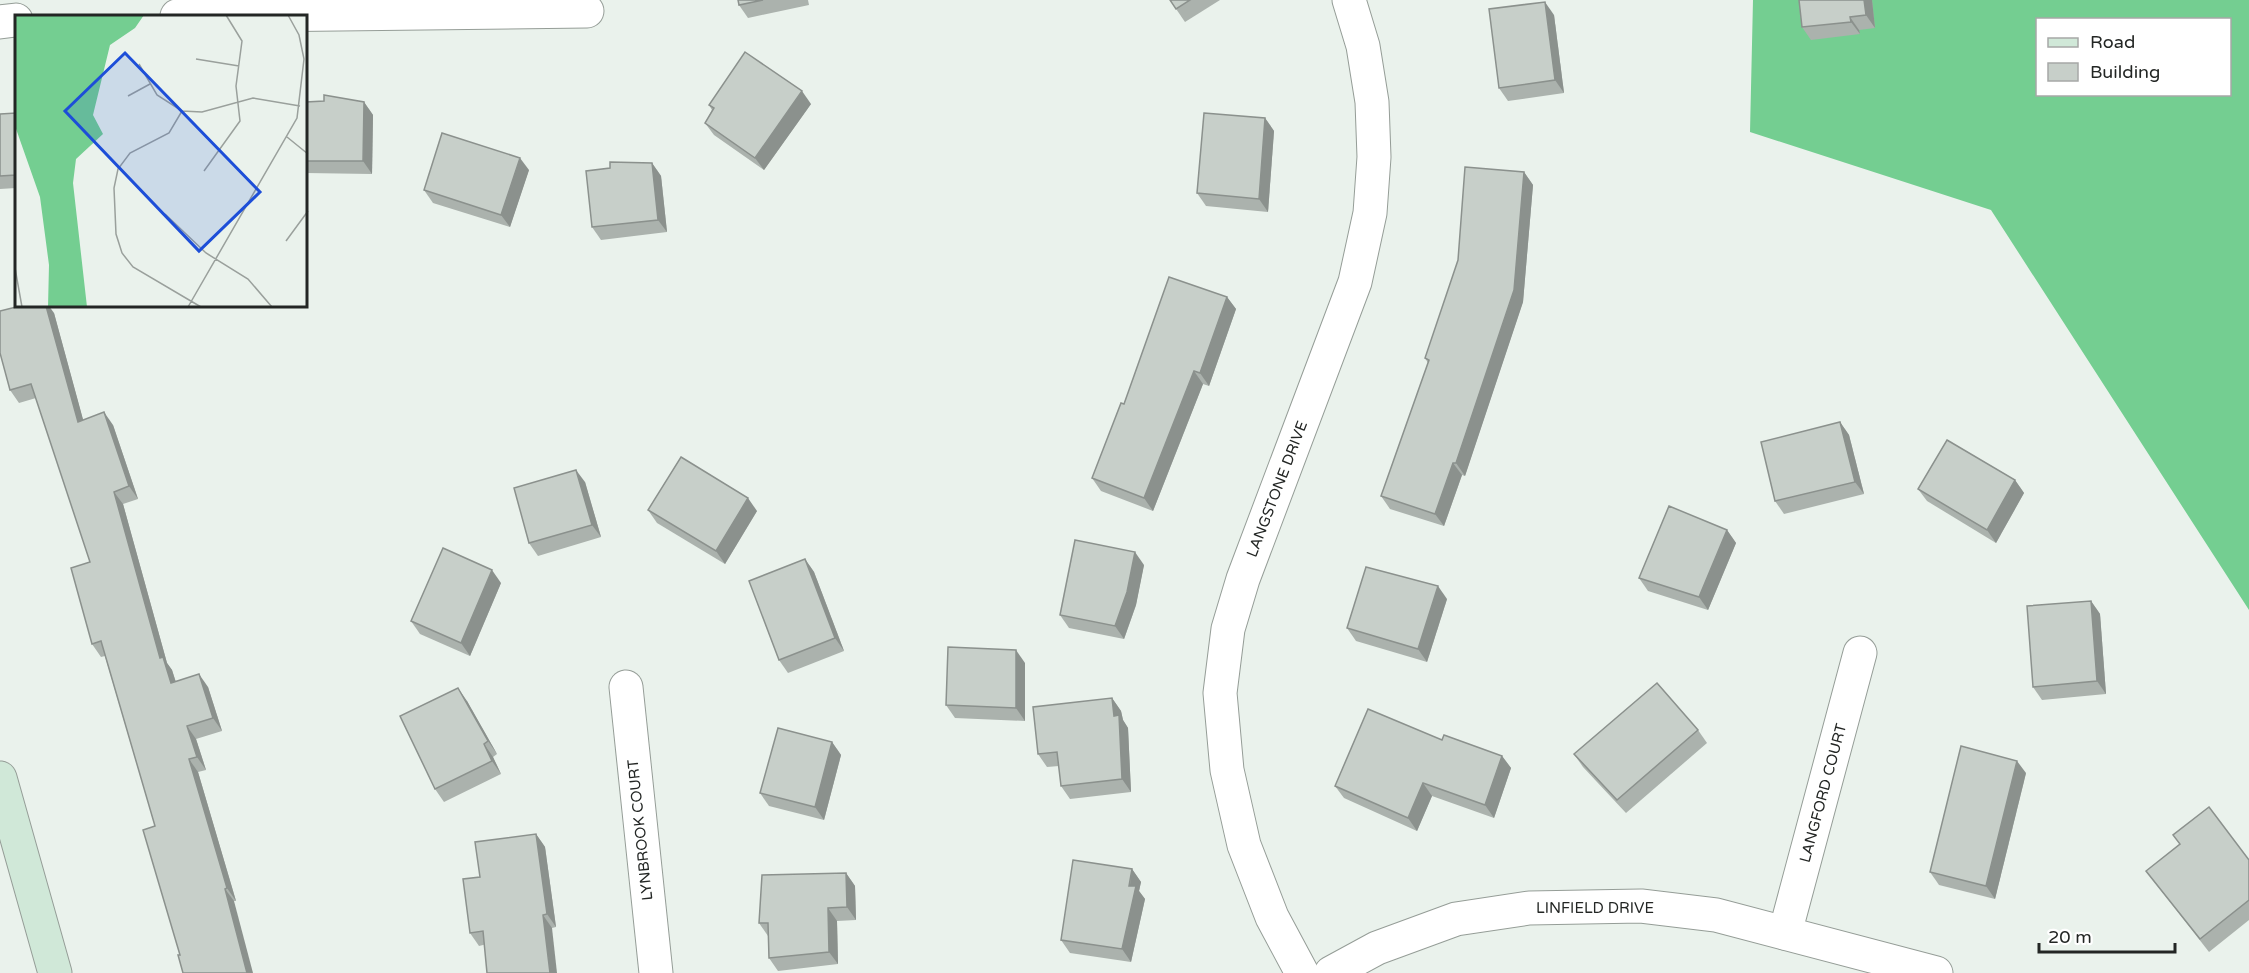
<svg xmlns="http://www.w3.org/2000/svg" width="2249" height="973" font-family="'Varela Round',sans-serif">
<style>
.forest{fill:#74ce91;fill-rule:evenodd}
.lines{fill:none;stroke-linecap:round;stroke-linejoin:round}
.street-casing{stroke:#959d97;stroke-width:35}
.secondary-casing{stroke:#959d97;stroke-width:35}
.street{stroke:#fff;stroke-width:33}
.secondary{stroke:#d0e8d8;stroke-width:33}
.wall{fill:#abb2ad}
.shaded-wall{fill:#8b918d}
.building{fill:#c7cfc9;stroke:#8b918d;stroke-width:1.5}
.labels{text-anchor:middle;stroke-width:5;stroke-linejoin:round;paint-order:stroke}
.street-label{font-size:15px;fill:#232624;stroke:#fff}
.inset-road{fill:none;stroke:#9aa09c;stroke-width:1.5}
.view{fill:#1d4ed8;fill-opacity:0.15;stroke:#1d4ed8;stroke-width:3}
.inset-edge{fill:none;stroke:#232624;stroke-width:3}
</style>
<rect width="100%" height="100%" fill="#eaf2ec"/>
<path class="forest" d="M1753,0H2249V610L1991,210L1750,132ZM2038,20H2230V94H2038Z"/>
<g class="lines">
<defs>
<g id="street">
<polyline points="177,16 587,11"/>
<polyline points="0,22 16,20"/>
<polyline points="626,687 656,973"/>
<polyline points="1785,933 1860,653"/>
<polyline points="1302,973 1272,917 1244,845 1227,770 1220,693 1228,629 1243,579 1355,282 1370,213 1374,157 1372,102 1363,46 1349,0"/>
<polyline points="1331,973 1377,948 1456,919 1529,908 1641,906 1716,915 1936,973"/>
</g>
<polyline id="secondary" points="0,778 55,973"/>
</defs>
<use href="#street" class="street-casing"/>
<use href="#secondary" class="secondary-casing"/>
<use href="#street" class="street"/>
<use href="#secondary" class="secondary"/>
</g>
<g class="wall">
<polygon points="738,0 808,0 809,5 748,18 739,5"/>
<polygon points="1170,0 1220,0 1185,22"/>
<polygon points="1799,0 1872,0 1875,28 1859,30 1860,34 1811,40 1802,27"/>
<polygon points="1554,15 1564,93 1508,101 1499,88"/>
<polygon points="306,102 364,102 373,115 372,174 306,173"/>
<polygon points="811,104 764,170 714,135 705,123 712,110 709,105"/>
<polygon points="16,113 16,188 0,189 0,114"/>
<polygon points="1265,118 1274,131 1268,212 1206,206 1197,193"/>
<polygon points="652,163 661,176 667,232 601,240 592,227 610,168"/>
<polygon points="529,170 510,227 433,203 424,190"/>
<polygon points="1524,172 1533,185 1523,302 1465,476 1462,475 1444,526 1390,509 1381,496 1428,363 1425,358"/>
<polygon points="1227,297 1236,309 1209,386 1203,384 1153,511 1101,491 1092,478 1124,404"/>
<polygon points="54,313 83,420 113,425 138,499 123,504 167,663 172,670 176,682 208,687 222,731 196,739 206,770 198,772 236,901 234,901 180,955 155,826 105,656 101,657 92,644 90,562 36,398 19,403 10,390"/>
<polygon points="1840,422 1849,435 1864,494 1784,514 1775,501"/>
<polygon points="2015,480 2024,493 1996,543 1927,501 1918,489"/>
<polygon points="585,482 601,537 538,556 529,543"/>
<polygon points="648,510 757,511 725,564 657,523"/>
<polygon points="1727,530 1736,543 1708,610 1648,591 1639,578"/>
<polygon points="805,559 814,572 844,651 788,673 779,660"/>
<polygon points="1144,565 1136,605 1124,639 1069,628 1060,615"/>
<polygon points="501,583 470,656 420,634 411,621"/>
<polygon points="1447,599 1427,662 1356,641 1347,628"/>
<polygon points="2091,601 2100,614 2106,694 2042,700 2033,687"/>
<polygon points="1025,663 1025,721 955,718 946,705"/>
<polygon points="1112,698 1121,711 1123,720 1128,728 1131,792 1070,799 1061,786 1059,766 1047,767 1038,754"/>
<polygon points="467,701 497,754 493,757 501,774 444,802 435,789"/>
<polygon points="1698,730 1707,743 1626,813 1583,767 1574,754"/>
<polygon points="832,742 841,755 824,820 769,806 760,793"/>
<polygon points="1502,756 1511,768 1494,818 1432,796 1417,831 1344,798 1335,786"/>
<polygon points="2026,773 1995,899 1939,885 1930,872"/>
<polygon points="536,834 545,847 556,927 479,946 470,933 480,877"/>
<polygon points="2249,860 2249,920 2209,952 2146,871"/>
<polygon points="1132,869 1141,882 1139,891 1145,899 1131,962 1070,953 1061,940"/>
<polygon points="846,873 855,886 856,920 837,921 838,964 778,971 769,958 768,936 759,923"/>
</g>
<g class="shaded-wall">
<polygon points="1864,0 1872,0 1875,28 1866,15"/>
<polygon points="1545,2 1554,15 1564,93 1555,80"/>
<polygon points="1850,17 1859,30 1860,34 1851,22"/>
<polygon points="802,91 811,104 764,170 755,158"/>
<polygon points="364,102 373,115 372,174 363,161"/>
<polygon points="1265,118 1274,131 1268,212 1259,199"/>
<polygon points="520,158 529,170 510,227 501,215"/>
<polygon points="652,163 661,176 667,232 658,220"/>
<polygon points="1524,172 1533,185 1523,302 1465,476 1456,463"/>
<polygon points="1227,297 1236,309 1209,386 1200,373"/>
<polygon points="46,306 49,306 54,313 87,434 78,422"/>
<polygon points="1194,371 1203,384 1153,511 1144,498"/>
<polygon points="104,412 113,425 138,499 129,486"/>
<polygon points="1840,422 1849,435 1864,494 1855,482"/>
<polygon points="1453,463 1462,475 1444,526 1435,514"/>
<polygon points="576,470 585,482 601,537 592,525"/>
<polygon points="2015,480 2024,493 1996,543 1987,530"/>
<polygon points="114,492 123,504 167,663 172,670 180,696 171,683 160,658"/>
<polygon points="748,498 757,511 725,564 716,551"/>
<polygon points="1727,530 1736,543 1708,610 1699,597"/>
<polygon points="1135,552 1144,565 1136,605 1124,639 1115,626"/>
<polygon points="805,559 814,572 844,651 835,638"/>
<polygon points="492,570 501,583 470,656 461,643"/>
<polygon points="1438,586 1447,599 1427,662 1418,649"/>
<polygon points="2091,601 2100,614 2106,694 2097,681"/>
<polygon points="1016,650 1025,663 1025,721 1016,708"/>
<polygon points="199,674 208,687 222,731 213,718"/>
<polygon points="458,688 467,701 497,754 488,741"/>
<polygon points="1112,698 1121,711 1123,720 1128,728 1131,792 1122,779"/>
<polygon points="187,726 196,739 206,770 197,757"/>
<polygon points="832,742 841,755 824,820 815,807"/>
<polygon points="484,744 493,757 501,774 492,761"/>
<polygon points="1502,756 1511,768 1494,818 1485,805"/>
<polygon points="189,759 198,772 236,901 227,888"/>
<polygon points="2017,761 2026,773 1995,899 1986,886"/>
<polygon points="1423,783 1432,796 1417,831 1408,818"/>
<polygon points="536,834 545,847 556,927 547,914"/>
<polygon points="1132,869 1141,882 1139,891 1145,899 1131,962 1122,949"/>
<polygon points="846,873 855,886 856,920 847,907"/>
<polygon points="225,889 234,901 253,973 247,973"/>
<polygon points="828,908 837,921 838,964 829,952"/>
<polygon points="543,915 552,928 557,973 550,973"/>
</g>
<g class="building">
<polygon points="738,0 763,0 739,5"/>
<polygon points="1170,0 1190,0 1176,9"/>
<polygon points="1799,0 1864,0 1866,15 1850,17 1851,22 1802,27"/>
<polygon points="1545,2 1555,80 1499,88 1489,9"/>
<polygon points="745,52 802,91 755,158 705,123 714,108 709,105"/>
<polygon points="324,95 364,102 363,161 306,161 306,102 324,101"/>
<polygon points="16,113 16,175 0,176 0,114"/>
<polygon points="1204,113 1265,118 1259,199 1197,193"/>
<polygon points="442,133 520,158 501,215 424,190"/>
<polygon points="610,162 652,163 658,220 592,227 586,171 610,168"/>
<polygon points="1465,167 1524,172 1514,290 1456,463 1453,463 1435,514 1381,496 1429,360 1425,358 1458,260"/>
<polygon points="1169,277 1227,297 1200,373 1194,371 1144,498 1092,478 1121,403 1124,404"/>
<polygon points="20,306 46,306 78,422 104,412 129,486 114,492 160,658 163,657 171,683 199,674 213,718 187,726 197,757 189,759 227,888 225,889 247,973 183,973 178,955 180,955 143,830 155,826 101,641 92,644 71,568 90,562 31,384 10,390 0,353 0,311"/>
<polygon points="1840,422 1855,482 1775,501 1761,442"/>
<polygon points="1947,440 2015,480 1987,530 1918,489"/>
<polygon points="681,457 748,498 716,551 648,510"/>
<polygon points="576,470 592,525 529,543 514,488"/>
<polygon points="1669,506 1727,530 1699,597 1639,578"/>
<polygon points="1075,540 1135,552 1127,592 1115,626 1060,615"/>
<polygon points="443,548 492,570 461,643 411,621"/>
<polygon points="805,559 835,638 779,660 749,581"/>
<polygon points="1366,567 1438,586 1418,649 1347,628"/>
<polygon points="2091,601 2097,681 2033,687 2027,606"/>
<polygon points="948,647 1016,650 1016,708 946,705"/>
<polygon points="1657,683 1698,730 1617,800 1574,754"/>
<polygon points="458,688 488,741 484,744 492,761 435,789 400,716"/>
<polygon points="1112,698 1114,716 1119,715 1122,779 1061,786 1057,752 1038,754 1033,707"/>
<polygon points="1368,709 1442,740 1444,735 1502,756 1485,805 1423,783 1408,818 1335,786"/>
<polygon points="778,728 832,742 815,807 760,793"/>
<polygon points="1961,746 2017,761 1986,886 1930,872"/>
<polygon points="2209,807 2249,860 2249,900 2200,939 2146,871 2180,844 2173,835"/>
<polygon points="536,834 547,914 543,915 550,973 487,973 483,931 470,933 463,879 480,877 475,842"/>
<polygon points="1073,860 1132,869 1129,886 1136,886 1122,949 1061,940"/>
<polygon points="846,873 847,907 828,908 829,952 769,958 768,923 759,923 762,875"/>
</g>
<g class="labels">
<g class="street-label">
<text transform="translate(1277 489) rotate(-69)" y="5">LANGSTONE DRIVE</text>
<text transform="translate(1823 793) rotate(-75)" y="5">LANGFORD COURT</text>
<text transform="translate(640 830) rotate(-96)" y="5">LYNBROOK COURT</text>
<text x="1595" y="913">LINFIELD DRIVE</text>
</g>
</g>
<g transform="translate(15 15)">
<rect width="292" height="292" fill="#eaf2ec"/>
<path d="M0,0H129L120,13L95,30L78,100L88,119L61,144L58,168L72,292H33L34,250L25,182L0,111Z" fill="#74ce91"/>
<path class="inset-road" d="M181,44L224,51M124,49L142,80L167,96L187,97L238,83L285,91M113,81L135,69M167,96L154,118L115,138L103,154L99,173L101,219L107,238L118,252L186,292M272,122L293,139M189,156L225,106L221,71L227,26L211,0M150,199L191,238L233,264L257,292M271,226L293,196M0,253L7,292M173,292L282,103L289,44L284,20L273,0"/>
<path class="view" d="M110,38L245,177L184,236L50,96Z"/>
<rect width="292" height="292" class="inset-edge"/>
</g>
<rect x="2036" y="18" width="195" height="78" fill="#ffffff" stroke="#a7a8a7" stroke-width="1.5"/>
<rect x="2048" y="38" width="30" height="9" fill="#d0e8d8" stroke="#a7a8a7" stroke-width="1.5"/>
<text x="2090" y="48" font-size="18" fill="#232624">Road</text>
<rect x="2048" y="63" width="30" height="18" fill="#c7cfc9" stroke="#a7a8a7" stroke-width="1.5"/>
<text x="2090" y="78" font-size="18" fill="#232624">Building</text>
<path d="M2039 943v9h136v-9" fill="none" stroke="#232624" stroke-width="3"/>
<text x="2048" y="943" font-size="18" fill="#232624" stroke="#ffffff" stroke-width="4.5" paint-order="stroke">20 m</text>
</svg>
